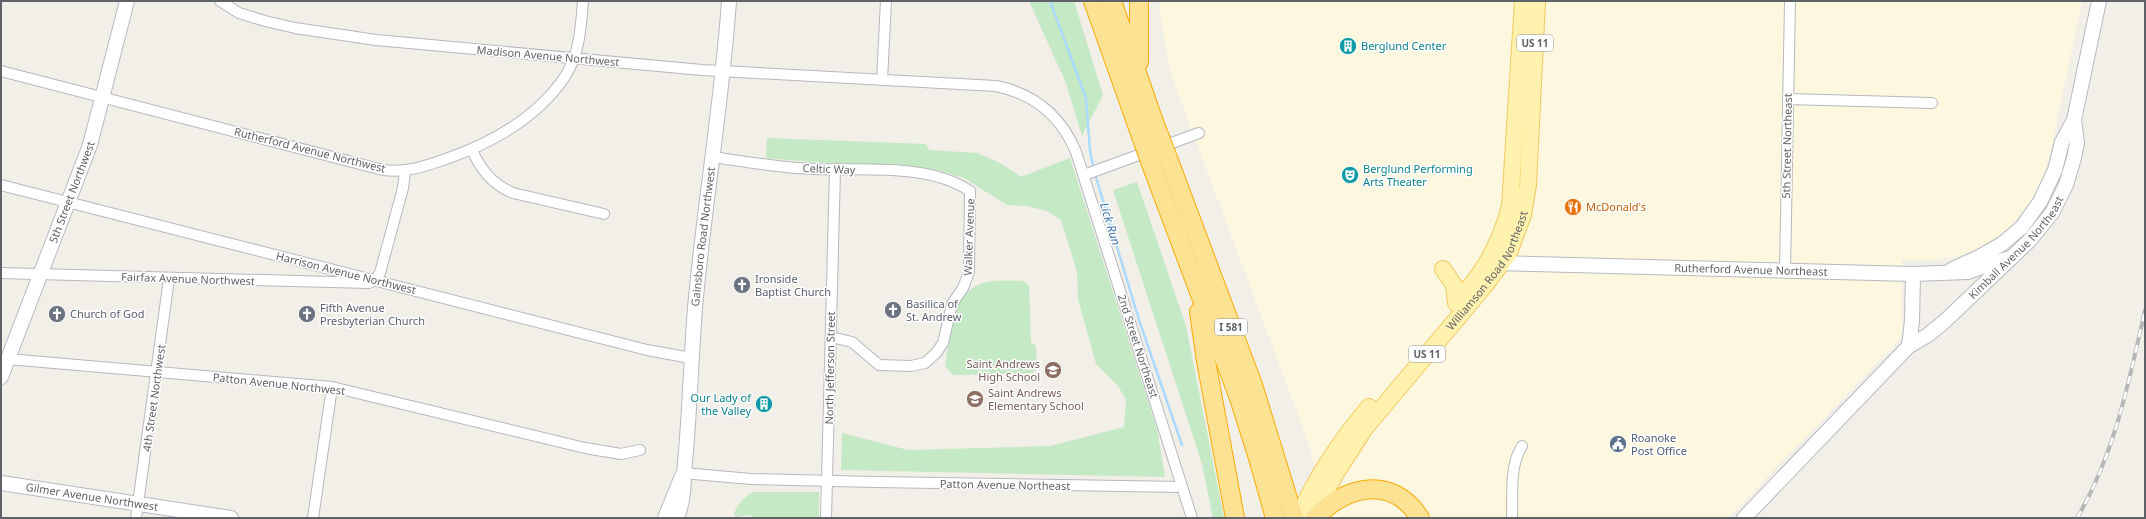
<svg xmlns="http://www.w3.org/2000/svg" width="2146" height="519" font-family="'Noto Sans',sans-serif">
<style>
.commercial{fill:#fef7e0}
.green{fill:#c5e8c5}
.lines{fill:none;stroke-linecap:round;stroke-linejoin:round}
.stream{stroke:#aadaff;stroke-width:2.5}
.street-casing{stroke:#b5b8bc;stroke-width:12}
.secondary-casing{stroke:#b6babf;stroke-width:16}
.primary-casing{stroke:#f2c960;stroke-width:18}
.highway-casing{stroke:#f9ab00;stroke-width:20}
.street{stroke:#fff;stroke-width:10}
.secondary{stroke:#fff;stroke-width:14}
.primary{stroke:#fff2af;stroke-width:16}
.highway{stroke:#fde293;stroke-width:18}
.rail-casing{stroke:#b6b7b8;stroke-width:4}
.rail{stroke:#fff;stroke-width:2.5;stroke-dasharray:8;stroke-linecap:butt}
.highway-bridge-casing{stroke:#f9ab00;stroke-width:20;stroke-linecap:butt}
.highway-bridge{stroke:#fde293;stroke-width:18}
.labels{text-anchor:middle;stroke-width:3;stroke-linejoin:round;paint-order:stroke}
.shield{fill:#fff;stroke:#8f9295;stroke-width:1}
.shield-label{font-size:10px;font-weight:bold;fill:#5f6368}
.culture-label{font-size:11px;fill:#0d838f;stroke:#fff;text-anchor:start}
.street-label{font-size:11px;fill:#5f6368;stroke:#fff}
.food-label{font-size:11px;fill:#c56008;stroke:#fff;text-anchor:start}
.worship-label{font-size:11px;fill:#5b616d;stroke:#fff;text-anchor:start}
.education-label{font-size:11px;fill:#785e54;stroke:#fff;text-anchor:end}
.service-label{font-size:11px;fill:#4e5e75;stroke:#fff;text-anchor:start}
.water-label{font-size:12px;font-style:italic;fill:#4174aa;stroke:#fff}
</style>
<rect width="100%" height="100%" fill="#f1efe8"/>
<polygon class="commercial" points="1160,1 2082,1 2050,154 2043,178 2029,204 2009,228 1985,245 1959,256 1934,260 1902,260 1902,332 1899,340 1728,518 1323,518 1311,450 1171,74 1160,13"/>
<g class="green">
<polygon points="1029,1 1074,1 1103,95 1082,136 1066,83"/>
<polygon points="767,138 926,144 929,150 977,153 1000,163 1021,177 1070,158 1157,429 1165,477 841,470 842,433 908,450 1050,446 1124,427 1126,400 1118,386 1096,364 1078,299 1077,272 1061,220 1047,211 1027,206 1007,205 964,178 937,170 907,165 824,163 766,158"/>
<polygon points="1137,182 1186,326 1224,518 1213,518 1202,464 1113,190"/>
<path d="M1024,281L1029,286L1031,342L1036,346L1037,366L1033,373L953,375L945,366C951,337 948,298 980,284C993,279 1010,281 1024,281Z"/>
<path d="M753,492H819V518H752L751,515L736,517L734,514C736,506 746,495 753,492Z"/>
</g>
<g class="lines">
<g class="stream">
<polyline points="1050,1 1086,98 1090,151 1094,169"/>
<polyline points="1095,174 1140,323 1182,445"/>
</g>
<defs>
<g id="street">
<path d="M220,1L239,13L265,21L295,28L376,40L702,70L996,86C1035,94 1061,116 1076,152L1192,518"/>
<path d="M1,71L383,170C405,173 422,167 443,160C490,144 538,118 566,75C580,52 581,26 583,1"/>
<polyline points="882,80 886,1"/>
<polyline points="1788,99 1932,103"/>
<path d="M472,150C481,170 492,184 513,193L604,214"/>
<path d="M713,157C741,161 769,166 797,168C851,173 924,160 970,191L969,272L963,288L952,304L943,343L936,353L925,363L911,366L879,365L852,342L831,337"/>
<polyline points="1084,175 1199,133"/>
<polyline points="1,185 647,350 691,358"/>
<polyline points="1785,271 1790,1"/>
<polyline points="1,273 369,283 375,280 380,273 403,188 405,171"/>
<polyline points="8,359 332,387 585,448 621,454 640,450"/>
<polyline points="683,473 751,479 875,482 1182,487"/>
<polyline points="136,518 169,279"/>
<polyline points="313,518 332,387"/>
<polyline points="826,518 835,170"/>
<path d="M1512,518C1513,494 1509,467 1522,446"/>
</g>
<g id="secondary">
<path id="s1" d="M1494,263L1913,274L1968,272L2006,259"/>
<polyline points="1951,270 1979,257 2002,244 2022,227 2040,202 2055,170 2062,142 2074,120 2099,1"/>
<polyline points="1909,346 1912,321 1913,274"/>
<path id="s2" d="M1,377L90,145L127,1"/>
<path id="s3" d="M1,483L231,518"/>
<polyline points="665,518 682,476"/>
<path id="s4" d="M677,518C685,496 683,484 685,462C690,410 691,359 695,308C704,205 722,104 729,1"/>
<path id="s5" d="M1744,518L1909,346L1928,335L1945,321L2029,241L2052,213L2066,185L2074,158L2077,143L2074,120"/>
</g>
<g id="primary">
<polyline points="1443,269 1454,285 1456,303"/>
<path d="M1467,290C1488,266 1502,237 1510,206L1523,1"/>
<path d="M1298,518C1316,477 1340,441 1369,407"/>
<path id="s6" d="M1312,518L1336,473L1365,428L1482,289L1508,255L1523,215L1528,185L1537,1"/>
</g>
<g id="highway">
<polyline points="1093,1 1137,125"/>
<polyline points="1112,1 1153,119"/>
<polyline points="1139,62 1139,1"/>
<polyline points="1171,166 1253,385 1294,518"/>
<polyline points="1154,172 1239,398 1258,458 1275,518"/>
<polyline points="1199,312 1206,361 1235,518"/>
<path d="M1315,518C1346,486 1392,474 1420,518"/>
</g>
</defs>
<use href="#street" class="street-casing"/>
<use href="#secondary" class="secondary-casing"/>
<use href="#primary" class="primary-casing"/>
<use href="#highway" class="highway-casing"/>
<use href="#street" class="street"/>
<use href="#secondary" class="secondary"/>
<use href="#primary" class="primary"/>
<use href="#highway" class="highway"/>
<defs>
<path id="rail" d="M2077,518C2115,454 2129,381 2145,310"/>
</defs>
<use href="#rail" class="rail-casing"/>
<use href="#rail" class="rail"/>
<defs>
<g id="highway-bridge">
<polyline points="1153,119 1171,166"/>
<polyline points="1137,125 1154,172"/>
</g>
</defs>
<use href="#highway-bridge" class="highway-bridge-casing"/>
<use href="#highway-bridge" class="highway-bridge"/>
</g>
<defs>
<symbol id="building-disc" viewBox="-11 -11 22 22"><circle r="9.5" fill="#0f9aa8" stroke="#fff"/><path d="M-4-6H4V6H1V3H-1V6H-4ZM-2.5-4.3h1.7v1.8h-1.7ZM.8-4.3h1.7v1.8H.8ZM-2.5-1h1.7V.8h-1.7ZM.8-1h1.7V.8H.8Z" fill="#fff"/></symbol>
<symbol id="theatre-disc" viewBox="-11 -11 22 22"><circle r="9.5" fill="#0f9aa8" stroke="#fff"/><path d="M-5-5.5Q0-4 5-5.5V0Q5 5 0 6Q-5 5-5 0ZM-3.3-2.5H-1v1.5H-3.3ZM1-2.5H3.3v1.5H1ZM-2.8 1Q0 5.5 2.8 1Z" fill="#fff"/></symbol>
<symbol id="restaurant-disc" viewBox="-11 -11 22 22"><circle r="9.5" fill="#e8710a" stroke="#fff"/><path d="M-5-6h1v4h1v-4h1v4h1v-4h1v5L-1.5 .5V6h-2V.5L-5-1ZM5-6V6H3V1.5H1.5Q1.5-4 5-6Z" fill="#fff"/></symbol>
<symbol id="church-disc" viewBox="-11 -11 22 22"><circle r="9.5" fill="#6b7280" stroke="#fff"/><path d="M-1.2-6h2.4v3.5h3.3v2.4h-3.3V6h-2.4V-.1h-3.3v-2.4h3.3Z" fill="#fff"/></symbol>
<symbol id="school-disc" viewBox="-11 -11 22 22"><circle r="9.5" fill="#8d6e63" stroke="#fff"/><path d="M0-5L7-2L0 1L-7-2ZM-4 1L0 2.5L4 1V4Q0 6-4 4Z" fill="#fff"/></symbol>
<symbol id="civic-disc" viewBox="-11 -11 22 22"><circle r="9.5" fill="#5c6f8a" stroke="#fff"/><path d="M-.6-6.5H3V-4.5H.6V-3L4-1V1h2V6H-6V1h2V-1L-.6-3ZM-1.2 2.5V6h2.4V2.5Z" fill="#fff"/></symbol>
</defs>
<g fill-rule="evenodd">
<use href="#building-disc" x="1338" y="36" width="20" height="20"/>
<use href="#theatre-disc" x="1340" y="165" width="20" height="20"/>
<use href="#restaurant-disc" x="1563" y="197" width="20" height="20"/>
<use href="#church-disc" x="732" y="275" width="20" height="20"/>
<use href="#church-disc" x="883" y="300" width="20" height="20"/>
<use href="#church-disc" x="47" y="304" width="20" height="20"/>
<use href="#church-disc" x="297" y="304" width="20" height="20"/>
<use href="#school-disc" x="1043" y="360" width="20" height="20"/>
<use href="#school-disc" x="965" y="389" width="20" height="20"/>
<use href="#building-disc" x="754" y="394" width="20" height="20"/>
<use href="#civic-disc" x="1608" y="434" width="20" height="20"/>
</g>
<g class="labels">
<g class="shield">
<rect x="1517" y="35" width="36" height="16" rx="3"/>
<rect x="1215" y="319" width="32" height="16" rx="3"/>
<rect x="1409" y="346" width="36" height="16" rx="3"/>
</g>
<g class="shield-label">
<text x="1535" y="47">US 11</text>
<text x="1231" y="331">I 581</text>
<text x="1427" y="358">US 11</text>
</g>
<g class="culture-label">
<text x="1361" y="50">Berglund Center</text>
<text x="1363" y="173">Berglund Performing<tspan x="1363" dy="13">Arts Theater</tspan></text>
<text x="751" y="402" text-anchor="end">Our Lady of<tspan x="751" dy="13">the Valley</tspan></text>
</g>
<g class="street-label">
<text transform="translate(548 56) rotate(5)" y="4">Madison Avenue Northwest</text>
<text transform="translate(1787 146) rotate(-89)" y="4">5th Street Northeast</text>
<text transform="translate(310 150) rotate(14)" y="4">Rutherford Avenue Northwest</text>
<text transform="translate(829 169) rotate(2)" y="4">Celtic Way</text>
<text dy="4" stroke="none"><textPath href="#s2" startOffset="198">5th Street Northwest</textPath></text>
<text dy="4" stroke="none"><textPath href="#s4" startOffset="283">Gainsboro Road Northwest</textPath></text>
<text transform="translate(969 237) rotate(-88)" y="4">Walker Avenue</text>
<text dy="4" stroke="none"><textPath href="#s5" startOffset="385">Kimball Avenue Northeast</textPath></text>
<text dy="4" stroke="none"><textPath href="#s6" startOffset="305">Williamson Road Northeast</textPath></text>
<text dy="4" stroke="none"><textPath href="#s1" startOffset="257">Rutherford Avenue Northeast</textPath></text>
<text transform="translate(346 273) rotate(14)" y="4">Harrison Avenue Northwest</text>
<text transform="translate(188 279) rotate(2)" y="4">Fairfax Avenue Northwest</text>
<text transform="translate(1138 346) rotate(72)" y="4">2nd Street Northeast</text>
<text transform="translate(830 368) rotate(-89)" y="4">North Jefferson Street</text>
<text transform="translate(279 384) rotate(6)" y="4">Patton Avenue Northwest</text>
<text transform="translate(154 398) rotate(-82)" y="4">4th Street Northwest</text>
<text transform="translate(1005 485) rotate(1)" y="4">Patton Avenue Northeast</text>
<text dy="4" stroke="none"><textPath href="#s3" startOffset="92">Gilmer Avenue Northwest</textPath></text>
</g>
<g class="food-label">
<text x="1586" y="211">McDonald's</text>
</g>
<g class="worship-label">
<text x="755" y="283">Ironside<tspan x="755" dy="13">Baptist Church</tspan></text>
<text x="906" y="308">Basilica of<tspan x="906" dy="13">St. Andrew</tspan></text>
<text x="320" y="312">Fifth Avenue<tspan x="320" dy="13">Presbyterian Church</tspan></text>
<text x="70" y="318">Church of God</text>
</g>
<g class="education-label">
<text x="1040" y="368">Saint Andrews<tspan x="1040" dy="13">High School</tspan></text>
<text x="988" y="397" text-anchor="start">Saint Andrews<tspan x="988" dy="13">Elementary School</tspan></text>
</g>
<g class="service-label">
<text x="1631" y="442">Roanoke<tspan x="1631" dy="13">Post Office</tspan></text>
</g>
<g class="water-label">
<text transform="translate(1110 224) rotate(73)" y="4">Lick Run</text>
</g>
</g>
<rect width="2146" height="519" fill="none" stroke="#5f6368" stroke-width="4"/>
</svg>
